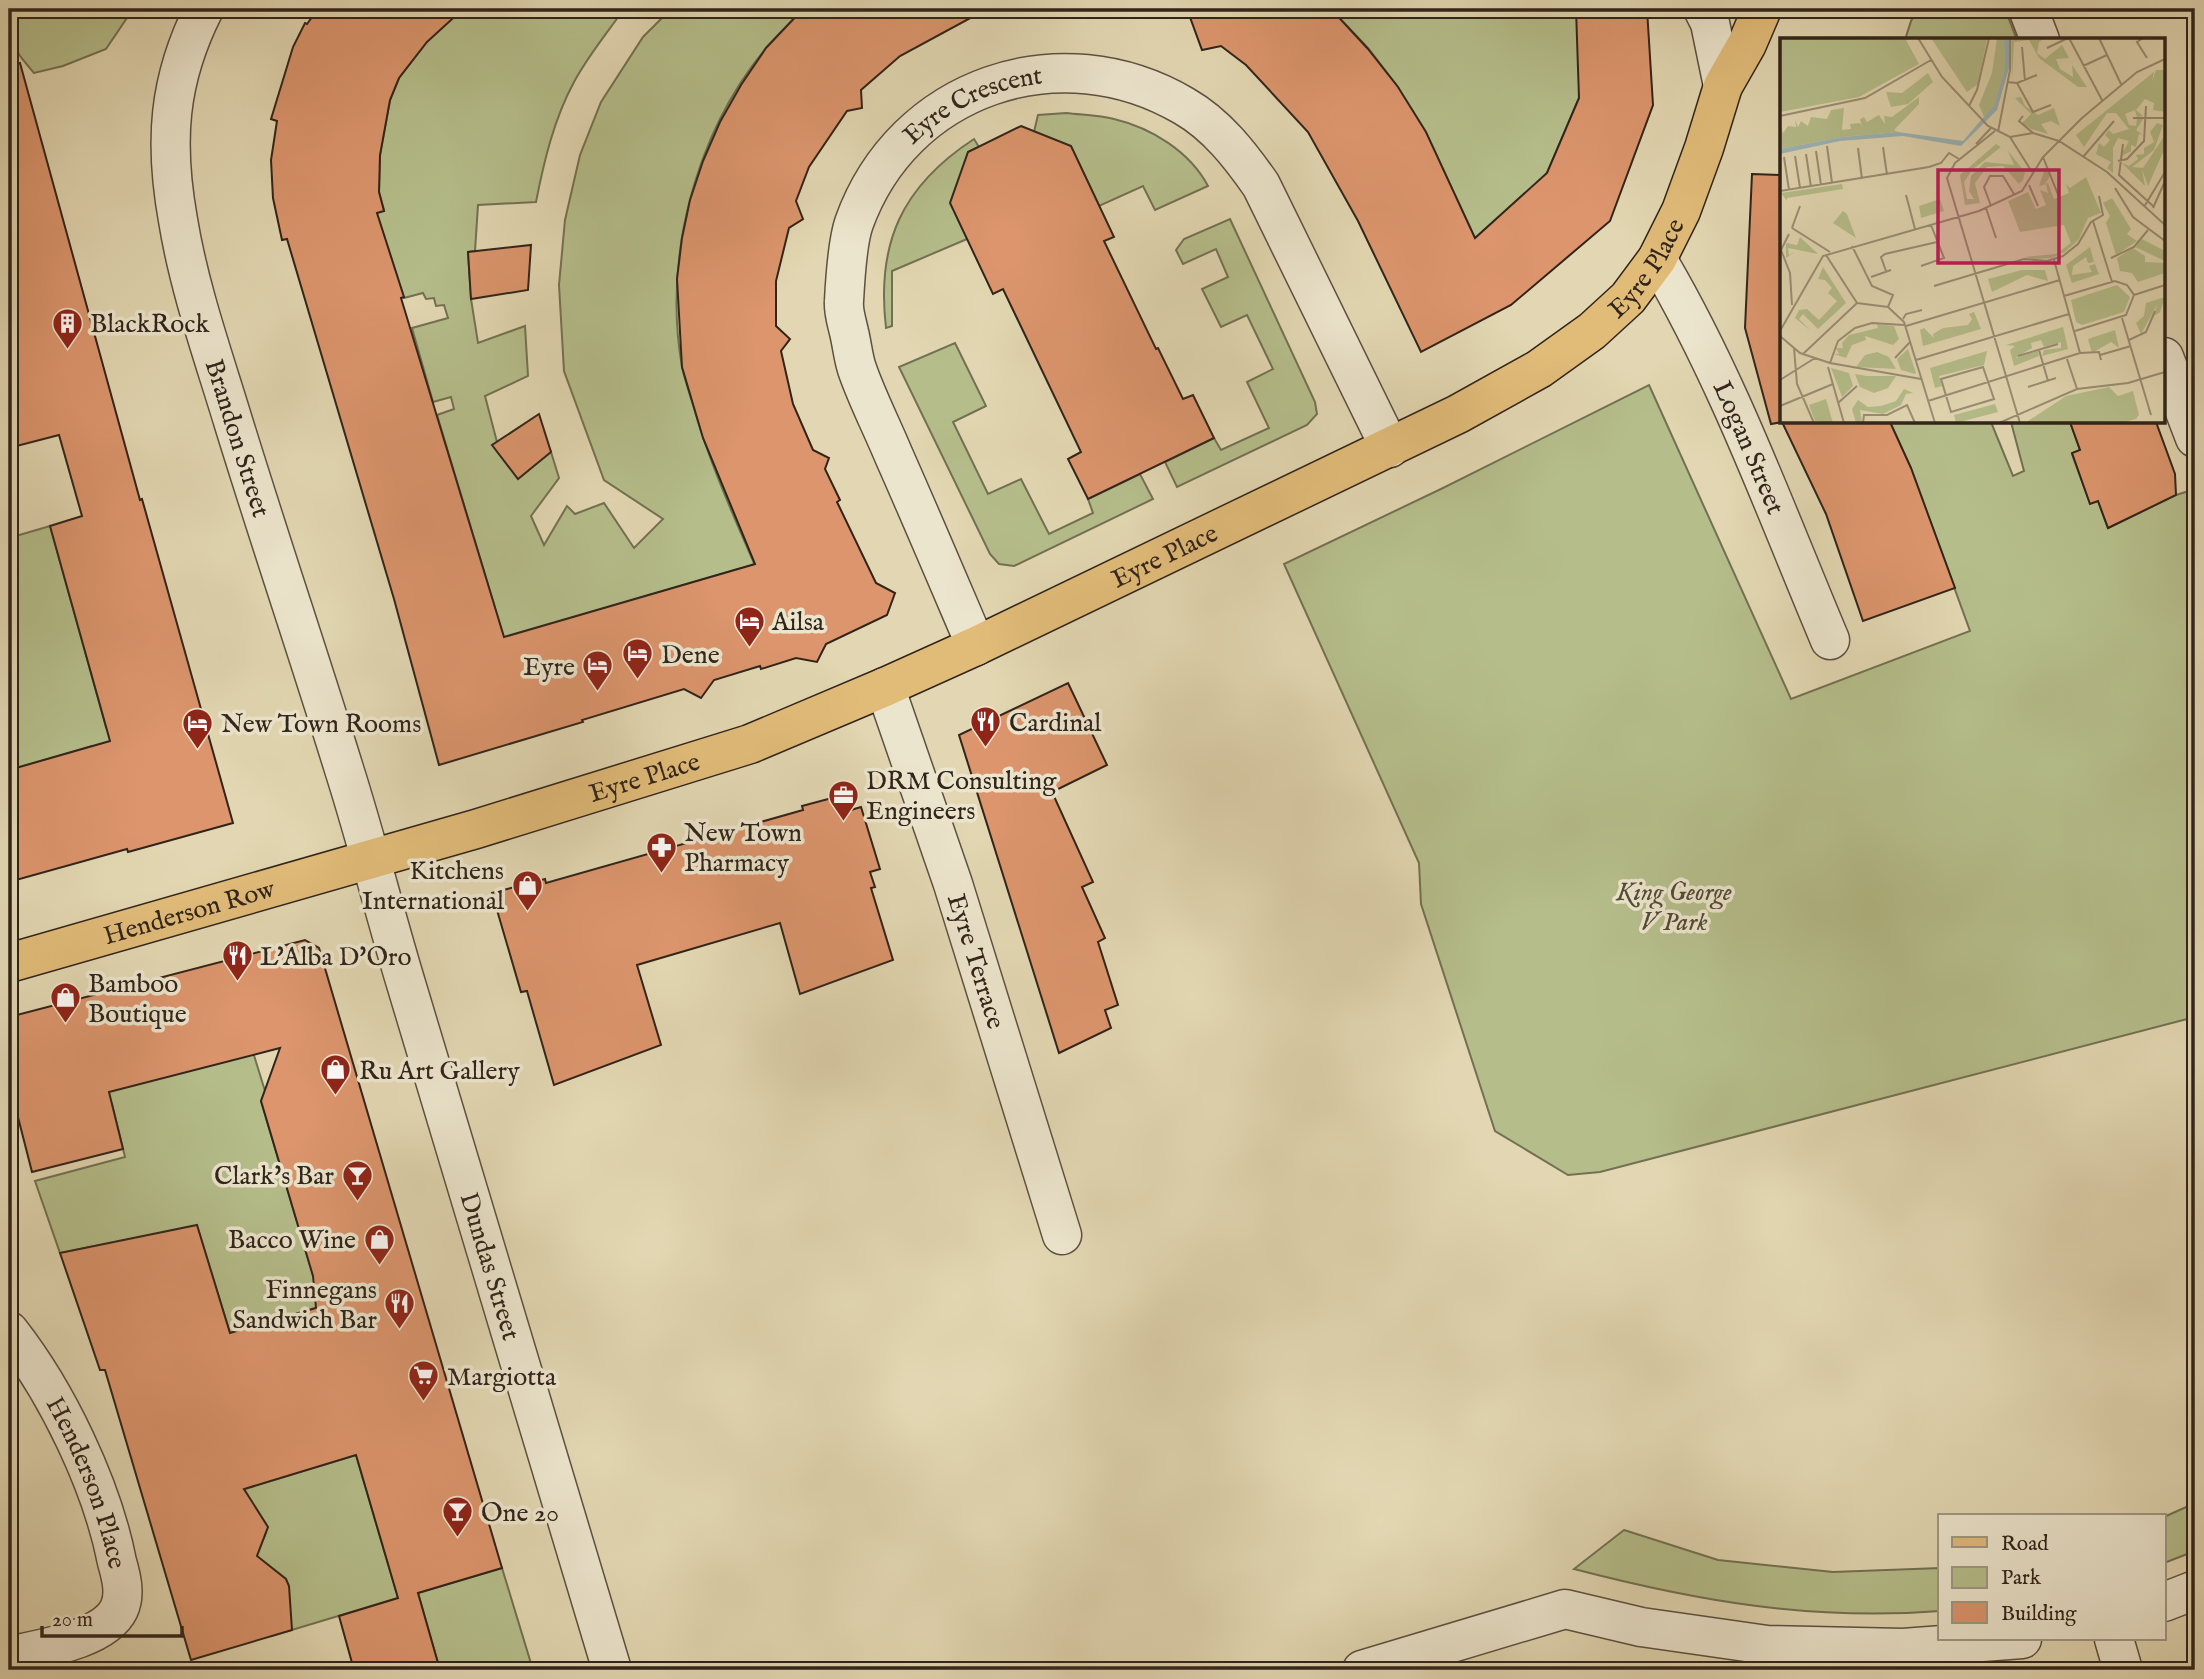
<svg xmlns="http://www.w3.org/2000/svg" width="2204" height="1679" font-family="'IM FELL English',serif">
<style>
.green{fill:#b5be8b;stroke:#727153;stroke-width:2}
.building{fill:#dc956d;stroke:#30241b;stroke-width:2}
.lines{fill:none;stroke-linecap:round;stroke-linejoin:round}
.minor-casing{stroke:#5c5141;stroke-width:41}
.major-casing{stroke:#30241b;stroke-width:41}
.minor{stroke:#ece5cd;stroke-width:38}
.major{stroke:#e1bc79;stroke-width:38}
.labels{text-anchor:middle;stroke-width:7;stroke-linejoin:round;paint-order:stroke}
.street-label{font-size:26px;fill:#30241b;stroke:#ece5cd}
.poi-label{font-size:26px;fill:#30241b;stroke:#ece5cd;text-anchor:start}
.park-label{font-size:26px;font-style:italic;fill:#514a37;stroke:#ece5cd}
.inset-road{fill:none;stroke:#9b8f76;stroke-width:2}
.view{fill:#c2185b;fill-opacity:0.15;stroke:#c2185b;stroke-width:3.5}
.inset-edge{fill:none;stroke:#30241b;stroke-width:3.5}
</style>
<rect width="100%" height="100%" fill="#e2d7b2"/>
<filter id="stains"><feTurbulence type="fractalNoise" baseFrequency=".00286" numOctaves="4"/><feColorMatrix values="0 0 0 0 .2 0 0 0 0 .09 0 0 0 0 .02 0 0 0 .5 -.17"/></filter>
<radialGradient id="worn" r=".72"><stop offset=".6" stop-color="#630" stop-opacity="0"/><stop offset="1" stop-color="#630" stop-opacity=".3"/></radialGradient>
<g class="green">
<path d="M9,9H133L106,49L63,66L34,73C12,47 9,44 9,9Z"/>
<path d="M452,9H624C607,33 588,56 574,82C554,119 544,161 536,202L478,205L475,251L468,252L471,299L478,343L525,326L528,376L485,396L497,442L496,450L518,478L551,452L559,478L531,516L544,545L567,506L575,514L604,503L634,548L663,519L604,480L564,371L559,285L565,220L580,155L601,102L643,37L671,9H803C791,22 778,34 767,47C695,133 663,258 682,367C685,381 690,395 694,408C712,472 742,534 768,596L738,569L504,638L437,415L454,409L451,397L433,402L412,328L448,318L444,305L436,306L434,298L426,299L423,293L404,298L376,213L384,210L379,192L380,155L390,100L399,78Z"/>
<polygon points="1331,9 1571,9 1586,28 1579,98 1547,173 1476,248 1398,87 1368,48"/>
<polygon points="1918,9 2005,9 2017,40 1905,40 1911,21"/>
<path d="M1066,113C1082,115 1099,115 1114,119C1152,128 1190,152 1208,186L1155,210L1143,186L1099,206L1071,146L1034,132L1038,115Z"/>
<path d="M974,139L979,147L968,152L967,239L892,271V326L886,328C876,243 902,186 974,139Z"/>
<polygon points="1230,219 1315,402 1317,414 1307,425 1177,487 1165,462 1214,438 1221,450 1269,428 1247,382 1273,369 1247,315 1221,327 1202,289 1228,277 1216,249 1183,264 1176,250 1184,239"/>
<polygon points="955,343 986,406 953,422 988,494 1021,479 1049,534 1093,513 1088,499 1140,474 1153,499 1014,566 999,564 990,554 899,367"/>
<polygon points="1649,385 1791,699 1970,631 1911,469 1890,422 1991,422 2013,476 2024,471 2011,422 2070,422 2080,450 2072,454 2090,503 2098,501 2108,528 2176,495 2195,489 2195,1017 1600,1172 1568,1175 1495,1131 1421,904 1419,863 1284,564 1443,488"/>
<polygon points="50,526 106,727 121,749 92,746 9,770 9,538"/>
<polygon points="252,1049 265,1091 261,1101 322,1306 230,1333 197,1226 60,1253 35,1181 125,1157 112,1104 100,1090"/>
<path d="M356,1455L398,1598L272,1636C280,1618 295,1597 285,1579L254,1576L257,1546C265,1539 267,1533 265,1523L229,1494Z"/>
<polygon points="2195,1503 2195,1551 2164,1563 2164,1517"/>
<path d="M1624,1530L1718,1560L1833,1572L1940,1568V1611C1811,1621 1697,1601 1574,1569Z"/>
<polygon points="502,1568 533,1670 440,1670 418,1593"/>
</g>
<g class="building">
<polygon points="318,9 463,9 427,42 399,78 390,100 380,155 379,192 384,211 377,213 404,297 401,298 504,637 755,564 703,438 682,367 677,279 682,238 690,200 703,161 720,122 741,85 766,48 803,9 987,9 900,56 861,90 862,108 847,111 809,167 796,201 803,219 789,228 776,281 776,326 790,339 781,351 793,404 813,450 829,458 825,469 840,500 837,502 876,583 895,593 887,615 826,644 817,662 796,658 761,669 760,666 714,680 701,698 684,689 582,720 583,722 439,765 394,599 287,239 282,240 273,198 271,160 277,121 271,119 293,47 305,23 307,24"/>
<polygon points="1187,9 1331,9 1368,49 1398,87 1426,132 1475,238 1547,173 1579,98 1576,9 1647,9 1653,105 1610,221 1511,305 1421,352 1358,221 1308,132 1246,65 1221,46 1202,50"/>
<polygon points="20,63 140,500 142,499 233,823 128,852 127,849 9,882 9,770 110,741 50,526 82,516 59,435 9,448 9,65"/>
<polygon points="1021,126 1071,146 1114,237 1104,241 1156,349 1158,348 1183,399 1193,395 1214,438 1088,499 1068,459 1081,452 1003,289 993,294 950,203 968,152"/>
<polygon points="1752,174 1782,175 1782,422 1771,424 1745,328"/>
<polygon points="531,245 528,290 471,299 468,252"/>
<polygon points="539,414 551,452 518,479 492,445"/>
<polygon points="1782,422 1890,422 1911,468 1955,588 1863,621 1826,514"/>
<polygon points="2070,422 2156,422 2175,474 2176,495 2108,528 2098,501 2090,504 2072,453 2080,450"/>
<polygon points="1068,683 1107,765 1052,792 1093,882 1082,887 1105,938 1098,942 1118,1005 1105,1010 1111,1028 1059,1053 959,735"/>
<polygon points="847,794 851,810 861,807 880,869 870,872 875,887 871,888 893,960 800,994 780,923 637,965 661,1045 554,1085 527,991 521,992 492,893 545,879 546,883 803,810 802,806"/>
<polygon points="305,940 319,948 502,1568 418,1593 440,1670 354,1670 339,1616 398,1598 356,1455 244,1489 268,1527 257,1556 286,1579 289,1586 292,1630 191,1660 105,1370 100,1370 60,1253 197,1225 230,1333 316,1308 313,1276 261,1101 280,1048 109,1092 123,1149 32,1172 9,1082 9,1017"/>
</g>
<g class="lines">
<defs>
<g id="minor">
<path id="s1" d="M204,9C168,80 164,142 178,220C189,288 213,355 233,421C269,538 308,653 344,769C367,841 385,915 407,987C475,1215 544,1442 612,1670"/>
<polyline points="1703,9 1710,23 1723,86"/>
<polyline points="2028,9 2040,40"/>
<path id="s2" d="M1657,259C1728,379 1776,512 1830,640"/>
<polyline points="2164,357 2195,438"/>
<path id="s3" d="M976,646C949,583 922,519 894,456C882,427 867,398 857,369C853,357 852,344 849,332C847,323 843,311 844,301C845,282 848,240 854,223C903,86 1060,33 1184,106C1217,125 1240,155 1261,185L1390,448"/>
<path id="s4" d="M885,687L953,884L1062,1235"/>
<path id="s5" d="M9,1331C57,1392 102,1485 117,1562C121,1576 126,1594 119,1609C104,1640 39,1649 9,1656"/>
<polyline points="2164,1602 2195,1590"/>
<polyline points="2114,1639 2123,1670"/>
<polyline points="1362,1670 1565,1609 1641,1627 1767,1645 1903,1648 2022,1639"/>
</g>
<g id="major">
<path id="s6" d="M9,963L476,829L750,744L885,687L976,646L1458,414L1539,369L1592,331L1628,298L1657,259L1681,211L1704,148L1723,86L1747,44L1762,9"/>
</g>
</defs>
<use href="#minor" class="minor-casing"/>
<use href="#major" class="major-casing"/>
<use href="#minor" class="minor"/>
<use href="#major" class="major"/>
</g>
<defs>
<symbol id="building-pin" viewBox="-11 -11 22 30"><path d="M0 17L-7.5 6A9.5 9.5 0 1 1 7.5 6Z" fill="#8f2418" stroke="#ece5cd"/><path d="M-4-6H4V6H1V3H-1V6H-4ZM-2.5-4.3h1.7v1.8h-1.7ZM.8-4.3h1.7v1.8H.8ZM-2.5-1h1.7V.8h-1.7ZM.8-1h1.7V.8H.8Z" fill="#fff"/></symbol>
<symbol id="hotel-pin" viewBox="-11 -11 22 30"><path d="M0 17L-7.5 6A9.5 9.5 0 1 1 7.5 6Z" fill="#8f2418" stroke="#ece5cd"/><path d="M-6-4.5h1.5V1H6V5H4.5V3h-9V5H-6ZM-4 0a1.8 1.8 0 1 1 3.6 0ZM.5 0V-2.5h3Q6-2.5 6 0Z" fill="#fff"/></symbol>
<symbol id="restaurant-pin" viewBox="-11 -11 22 30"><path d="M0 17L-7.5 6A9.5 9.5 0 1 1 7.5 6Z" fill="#8f2418" stroke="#ece5cd"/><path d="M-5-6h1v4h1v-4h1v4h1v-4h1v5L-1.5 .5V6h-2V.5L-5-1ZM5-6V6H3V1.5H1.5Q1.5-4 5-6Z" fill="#fff"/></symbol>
<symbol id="office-pin" viewBox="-11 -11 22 30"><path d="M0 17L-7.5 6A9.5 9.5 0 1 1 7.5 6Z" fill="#8f2418" stroke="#ece5cd"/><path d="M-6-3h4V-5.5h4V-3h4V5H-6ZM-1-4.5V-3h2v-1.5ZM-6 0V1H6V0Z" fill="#fff"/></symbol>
<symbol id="pharmacy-pin" viewBox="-11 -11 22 30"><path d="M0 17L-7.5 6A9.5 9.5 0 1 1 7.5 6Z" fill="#8f2418" stroke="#ece5cd"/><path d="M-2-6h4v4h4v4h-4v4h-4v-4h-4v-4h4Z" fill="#fff"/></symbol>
<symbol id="shop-pin" viewBox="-11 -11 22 30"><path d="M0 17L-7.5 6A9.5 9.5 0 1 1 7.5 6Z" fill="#8f2418" stroke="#ece5cd"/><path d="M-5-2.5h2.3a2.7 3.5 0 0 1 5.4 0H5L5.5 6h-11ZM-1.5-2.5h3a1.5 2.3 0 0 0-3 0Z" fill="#fff"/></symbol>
<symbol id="bar-pin" viewBox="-11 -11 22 30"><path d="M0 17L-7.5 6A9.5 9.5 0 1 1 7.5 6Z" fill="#8f2418" stroke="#ece5cd"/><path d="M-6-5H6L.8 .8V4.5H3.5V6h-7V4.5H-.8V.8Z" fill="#fff"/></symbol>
<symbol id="supermarket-pin" viewBox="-11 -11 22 30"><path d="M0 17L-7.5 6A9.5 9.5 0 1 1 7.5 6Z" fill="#8f2418" stroke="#ece5cd"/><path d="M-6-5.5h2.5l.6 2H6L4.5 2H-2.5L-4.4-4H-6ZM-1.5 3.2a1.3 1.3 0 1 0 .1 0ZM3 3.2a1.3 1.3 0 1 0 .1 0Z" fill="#fff"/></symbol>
</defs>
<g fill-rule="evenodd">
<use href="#building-pin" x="50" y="306" width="35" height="47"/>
<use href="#hotel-pin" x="732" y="604" width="35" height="47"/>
<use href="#hotel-pin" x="620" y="636" width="35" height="47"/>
<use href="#hotel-pin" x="580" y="648" width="35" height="47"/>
<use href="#restaurant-pin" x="968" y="704" width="35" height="47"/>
<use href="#hotel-pin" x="180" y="706" width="35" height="47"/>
<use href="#office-pin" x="826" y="778" width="35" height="47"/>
<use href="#pharmacy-pin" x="644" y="830" width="35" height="47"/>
<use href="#shop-pin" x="510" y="868" width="35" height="47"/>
<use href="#restaurant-pin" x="220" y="938" width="35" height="47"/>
<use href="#shop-pin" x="48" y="980" width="35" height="47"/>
<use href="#shop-pin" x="318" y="1052" width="35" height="47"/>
<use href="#bar-pin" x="340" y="1158" width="35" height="47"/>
<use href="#shop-pin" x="362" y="1222" width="35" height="47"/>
<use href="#restaurant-pin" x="382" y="1286" width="35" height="47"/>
<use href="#supermarket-pin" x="406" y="1358" width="35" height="47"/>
<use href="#bar-pin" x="440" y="1494" width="35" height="47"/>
</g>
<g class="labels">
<g class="street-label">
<text dy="9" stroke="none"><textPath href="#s3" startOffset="626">Eyre Crescent</textPath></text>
<text dy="9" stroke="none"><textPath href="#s6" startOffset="1796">Eyre Place</textPath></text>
<text dy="9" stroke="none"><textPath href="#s1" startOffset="443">Brandon Street</textPath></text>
<text dy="9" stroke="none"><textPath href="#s2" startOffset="210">Logan Street</textPath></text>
<text dy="9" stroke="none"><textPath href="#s6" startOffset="1228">Eyre Place</textPath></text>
<text dy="9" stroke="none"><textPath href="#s6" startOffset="662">Eyre Place</textPath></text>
<text dy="9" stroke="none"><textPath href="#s6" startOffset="187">Henderson Row</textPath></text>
<text dy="9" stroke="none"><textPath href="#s4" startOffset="289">Eyre Terrace</textPath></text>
<text dy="9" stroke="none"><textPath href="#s1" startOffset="1309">Dundas Street</textPath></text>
<text dy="9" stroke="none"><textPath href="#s5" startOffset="172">Henderson Place</textPath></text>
</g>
<g class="poi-label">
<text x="90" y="332">BlackRock</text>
<text x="772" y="630">Ailsa</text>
<text x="661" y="663">Dene</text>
<text x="575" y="675" text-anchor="end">Eyre</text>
<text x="1009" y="731">Cardinal</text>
<text x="221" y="732">New Town Rooms</text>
<text x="866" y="789">DRM Consulting<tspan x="866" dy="30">Engineers</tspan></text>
<text x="684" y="841">New Town<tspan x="684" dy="30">Pharmacy</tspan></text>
<text x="504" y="879" text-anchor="end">Kitchens<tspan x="504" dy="30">International</tspan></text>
<text x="260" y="965">L'Alba D'Oro</text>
<text x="88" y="992">Bamboo<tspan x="88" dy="30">Boutique</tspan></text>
<text x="359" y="1079">Ru Art Gallery</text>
<text x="334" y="1184" text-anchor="end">Clark's Bar</text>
<text x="356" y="1248" text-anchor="end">Bacco Wine</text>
<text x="377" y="1298" text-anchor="end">Finnegans<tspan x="377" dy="30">Sandwich Bar</tspan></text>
<text x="447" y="1385">Margiotta</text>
<text x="481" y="1521">One 20</text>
</g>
<g class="park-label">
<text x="1674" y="900">King George<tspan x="1674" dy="30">V Park</tspan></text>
</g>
</g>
<g transform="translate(1780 38)">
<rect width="385" height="385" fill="#e2d7b2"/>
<path d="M0,0H129L126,2L139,26L79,59L0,74ZM151,0H207L198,46L187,54ZM217,0H224L225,30L214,67L204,79L199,67L212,35ZM231,0H265L259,4L257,15L265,21L282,7L289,20L276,21L280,31L293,39L292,27L307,49H298L259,20L249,2L234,4L232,42ZM376,32H385V74L373,72L374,65L365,61L356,72L363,78L357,79L355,72L345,76L349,87L356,88L357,81H363L356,92L363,97L359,96L356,109L351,107V113L340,119L349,103L338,100L333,110V135L327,130L331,124L316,116L319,105L324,109L330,102L325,97L329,92L333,96L349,91L336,75H327L304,109L296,97L374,34L372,44ZM148,35L153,44L128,66L111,69L106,54L122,55ZM139,59V66L114,92L118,94L62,99L0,111V86L3,95L8,88L16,89L15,82L18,89L21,83L28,88L31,79L47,81L51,72L64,70L62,92L71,91L70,86L80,85L82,89L80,81L84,79L87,84L99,77L105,86L104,78L112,79ZM241,59L245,68L258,77L274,70L280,88L271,83L261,86L268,96L251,91L242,85L251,76L235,60ZM377,85L383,87L374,112L352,129L363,130L385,97L384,112L368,148L362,131L365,148L342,125L349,128L358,121L356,117L364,116V110L374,104L370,94ZM216,106L221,109L192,132L184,144L187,161H194L189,153L191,138L205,124L234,127L228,113L245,134L243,142L239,146L223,128L207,129L195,145L200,165L185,167L180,137ZM266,128L270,138L265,146L268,145L274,161L289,155L286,146L290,150L306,139L321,175L308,180L299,201L285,214L271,220L254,221L244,219L276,216L291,205L284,187L240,194L228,163L248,154L256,171L266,167L260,152L268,155L266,146L259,148ZM62,146L63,151L7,160V163L1,155ZM332,160L351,191L347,196L357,203L336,217L326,185L330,178L323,165ZM160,161L164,173L141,180L139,168ZM63,173L67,176L76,200L53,185ZM20,199L38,216L8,210L9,217L15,214L6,220V205L17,207ZM362,201L385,213V223L355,209ZM310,209L314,224L308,225L306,219L293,228L292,237L312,234L309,228L315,226L319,236L292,245L286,227ZM353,210L365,218V224L385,225V235L358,244L352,235L340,233L337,220ZM43,229L66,265L38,291L23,276L19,281L30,292L15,280L19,272L27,271L39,282L57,263L48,255L52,250L45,242L38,241ZM242,232H265L268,243L247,237L212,254L208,241ZM337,247L350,259L344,274L302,287L296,284L291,262ZM385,259L380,274L374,278L377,267L361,296L356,285L364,278L366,265ZM194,274L201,291L143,308L140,292L144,290L154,300L153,296L163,290L188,287L192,281L189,276ZM97,286L114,288L119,301L113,307L85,298L86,302L72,307L66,320L54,316H59L56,310H63L62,305L69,297L98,290ZM283,289L288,311L262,318L264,312L281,310V304L264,309L261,302L251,305L252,310L235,320L258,313L259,318L234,328L230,312L235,308L226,307ZM335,292L339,310L331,304L312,315L308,301ZM128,311L136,335L135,336L121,332L117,321ZM207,313L204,327L159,338L162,348L155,350L150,330ZM97,314L109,319L116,331L76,329L85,317ZM51,330L69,335L73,348L62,359ZM75,336L87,338H116L108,350L94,355L80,349ZM329,349L338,358L353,353L359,377L356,381L341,385H245L286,358ZM124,351L133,355L126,356L121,367L103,376L80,372L82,385H76L72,371L78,362L88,369L101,368L116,363ZM46,361L53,385L35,383L29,367ZM215,366L218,374L176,385L174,377Z" fill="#b5be8b"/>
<path d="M224,0H229V30L217,72L181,108L123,98L60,103L0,116V111L62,99L118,94L183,103L214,67L225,30Z" fill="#9bb6b9"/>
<path class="inset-road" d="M138,0L162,39L208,88L230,99L253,95L279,103L327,134L385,187M289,0L322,62M319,0L341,46M363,0L357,4L367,20M242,9L245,43M267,10L288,0M303,28L327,17M227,44L237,45L253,74L271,67M237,45L257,37M189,68L197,52L209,0M0,78L85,60L151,22M243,78L239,83L253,95M353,80H385M215,93L175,125L167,140L240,385M218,94L230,32V0M230,99L252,134M196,106L211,90M343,106L339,137L373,168M47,108L52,145M103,109L107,137M78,110L82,141M36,113L41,147M26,116L31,149M15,118L20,150M4,119L9,152M263,119L279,159M303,119L334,83M338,123L347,121L364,103L366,68M249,147L258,168M335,150L353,179L385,203M0,153L149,129L161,125L169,115L179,121M126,157L135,191M211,168L204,149L210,138H223L234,156M364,169L385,134M206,170L216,200M373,170L385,143M313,183L332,244M12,190L50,214M12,190L20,168M9,196L1,212L10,235L12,267M72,208L92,248L113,257L108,269M46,217L77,265M331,220L354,209L368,192M274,222L300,315M141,228L164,220L151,187M106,233L101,219L105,216L157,204M91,239L111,232M154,248L244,221L267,223L283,218L298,206L311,184L323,177L319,158M354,257L385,247M284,258L335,243L347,247L354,257L346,277L295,293M342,280L371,377M123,281L126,276L142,272M126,288L280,242M0,293L43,218L199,173L242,153L263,119L302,80L357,34L385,21M0,298L20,315L50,325L141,341M349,302L366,294L375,273M14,310L17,346L34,385M259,312L268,343M300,315L319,314L321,322M23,316L77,265L108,269L124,284L155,385M320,317L351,308M238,318L278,306M115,320L130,304M287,321L297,351M136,322L289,276M50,325L58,303L75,290L92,285L124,287M48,329L64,385M203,329L214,361L171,374L161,341ZM0,342L35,320M248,349L276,340M148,363L300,315M58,365L77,348M0,368L53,346M83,385L84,377H107L127,367L135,385M219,385L297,351L348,345L385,334"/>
<path class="view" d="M158,132H279V225H158Z"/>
<rect width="385" height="385" class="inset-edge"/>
</g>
<rect width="2204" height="1679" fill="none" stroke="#e2d7b2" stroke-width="35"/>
<rect x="10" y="10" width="2183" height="1658" fill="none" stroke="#30241b" stroke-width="3.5"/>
<rect x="18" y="18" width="2169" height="1644" fill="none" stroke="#30241b" stroke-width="2"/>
<rect x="1938" y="1514" width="228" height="126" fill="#ece5cd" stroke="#a19886" stroke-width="2"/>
<rect x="1952" y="1537" width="35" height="10" fill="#e1bc79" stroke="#a19886" stroke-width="2"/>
<text x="2001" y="1550" font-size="21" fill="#30241b">Road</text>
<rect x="1952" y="1567" width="35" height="21" fill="#b5be8b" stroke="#a19886" stroke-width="2"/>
<text x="2001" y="1584" font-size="21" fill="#30241b">Park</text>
<rect x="1952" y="1602" width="35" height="21" fill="#dc956d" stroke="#a19886" stroke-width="2"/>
<text x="2001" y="1620" font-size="21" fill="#30241b">Building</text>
<path d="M42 1626v10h140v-10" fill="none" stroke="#30241b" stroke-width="3.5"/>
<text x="52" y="1626" font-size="21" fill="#30241b" stroke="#ece5cd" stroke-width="5" paint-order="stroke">20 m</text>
<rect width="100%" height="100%" filter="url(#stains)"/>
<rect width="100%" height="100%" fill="url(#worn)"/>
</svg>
